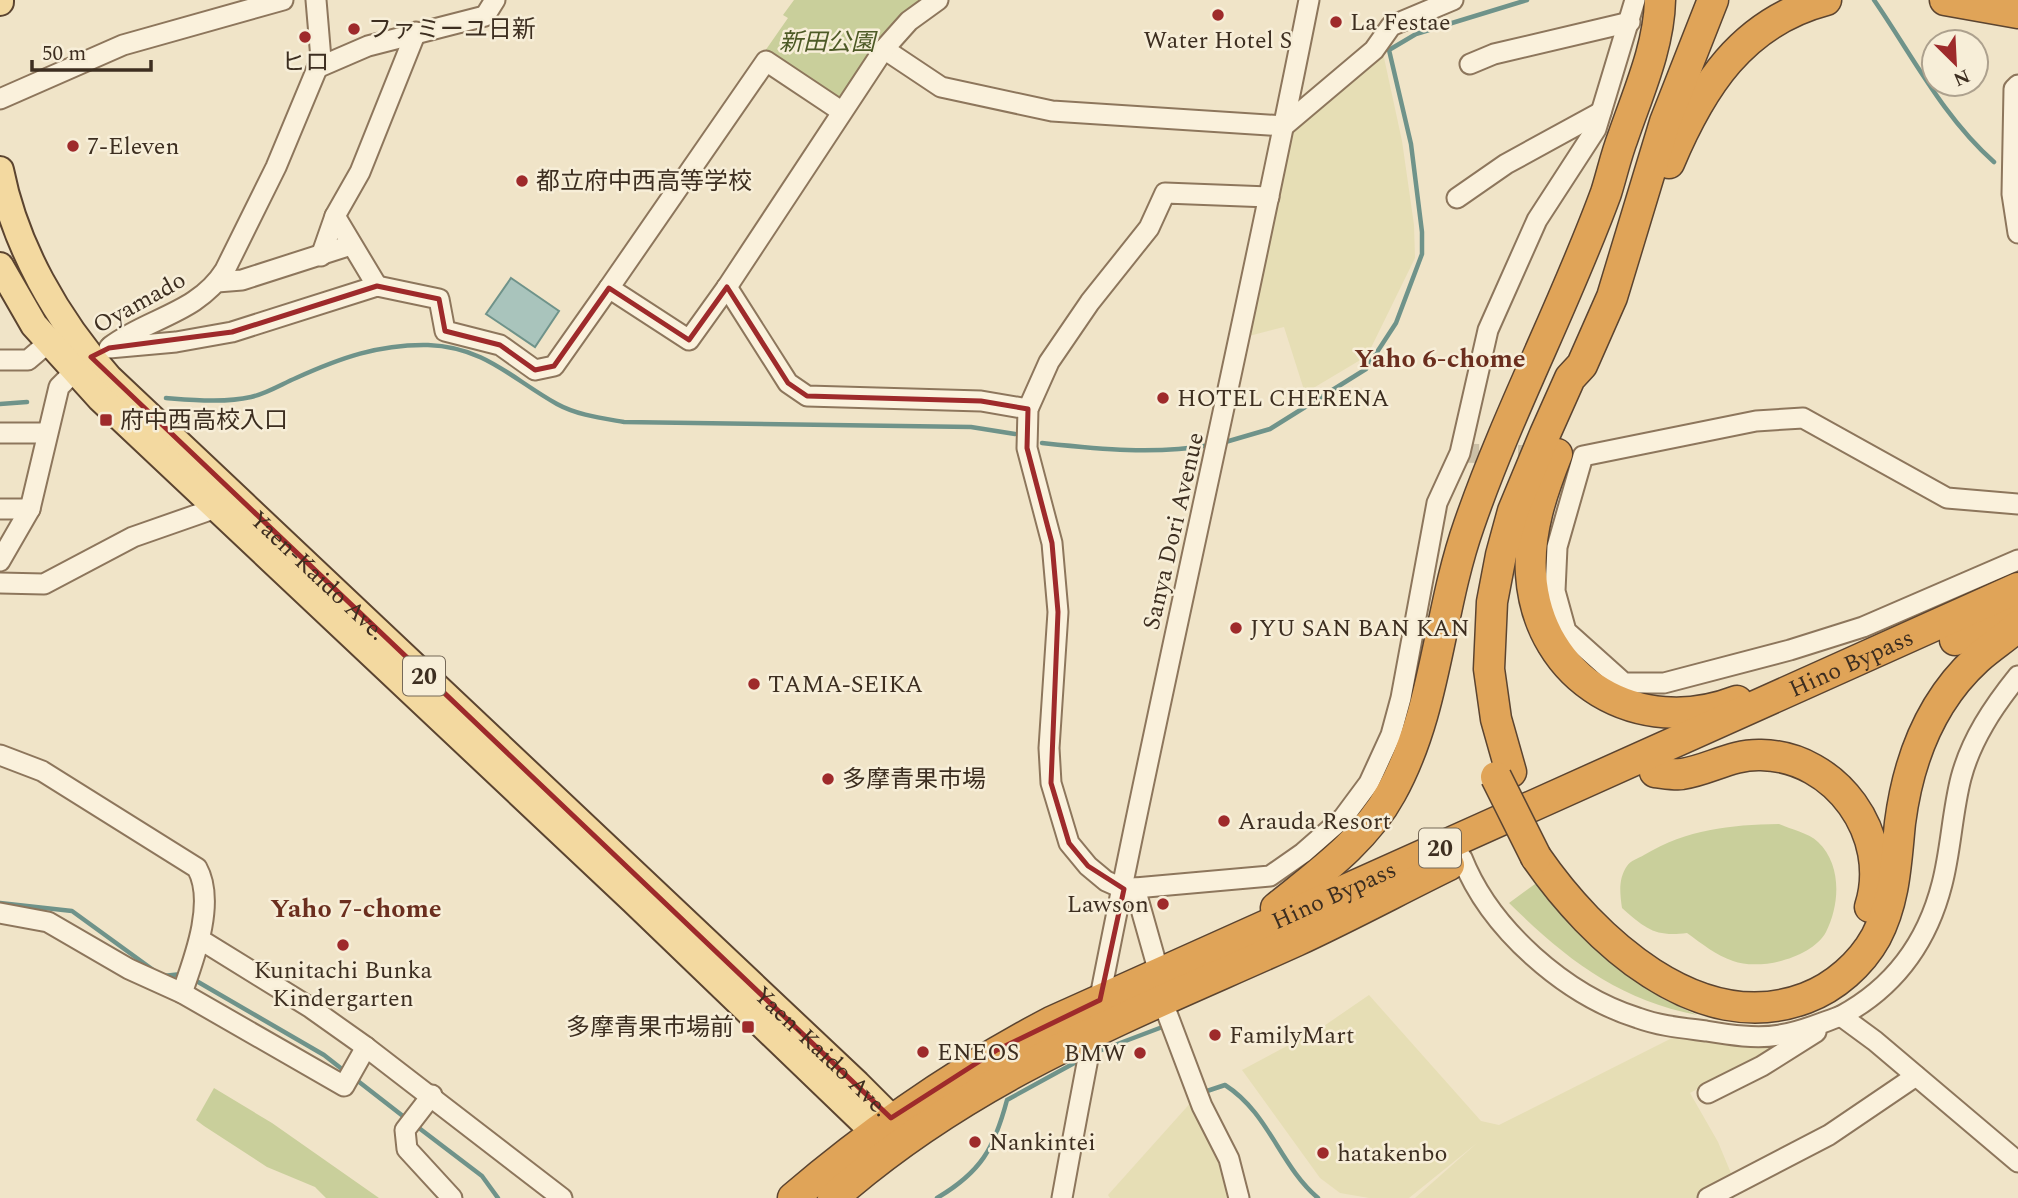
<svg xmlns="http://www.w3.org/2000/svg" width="2018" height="1198" font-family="Spectral,'Noto Sans JP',serif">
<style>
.farmland{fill:#e6deb5}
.green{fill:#c9cf9b}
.water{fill:#a9c4bc;stroke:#6f938a;stroke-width:2}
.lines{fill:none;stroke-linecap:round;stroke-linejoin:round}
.stream{stroke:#6f938a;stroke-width:4.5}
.minor-tunnel{stroke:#ccc0a6;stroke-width:19;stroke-dasharray:19 10;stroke-linecap:butt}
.minor-casing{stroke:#8d765c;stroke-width:23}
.major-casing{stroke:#5b4430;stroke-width:30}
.highway-casing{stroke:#5b4430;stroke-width:33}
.minor{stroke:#faf1dc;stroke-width:19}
.major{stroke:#f3d9a0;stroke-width:26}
.highway{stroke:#e0a458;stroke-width:30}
.highway-bridge-casing{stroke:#5b4430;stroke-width:33;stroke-linecap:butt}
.highway-bridge{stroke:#e0a458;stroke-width:30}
.marked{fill:none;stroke:#9e2a2b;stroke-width:5;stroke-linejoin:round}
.poi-dot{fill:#9e2a2b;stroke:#f7eed8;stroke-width:2.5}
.labels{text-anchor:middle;stroke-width:5;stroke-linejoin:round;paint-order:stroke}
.shield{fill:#f7eed8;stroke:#756857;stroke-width:2}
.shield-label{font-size:23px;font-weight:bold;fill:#3d2e20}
.poi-label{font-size:24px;fill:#3d2e20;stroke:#f7eed8;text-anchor:start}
.park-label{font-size:24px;font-style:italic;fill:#4d5a26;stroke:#f7eed8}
.street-label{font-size:24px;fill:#3d2e20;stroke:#f7eed8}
.neighbourhood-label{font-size:26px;font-weight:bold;fill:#6b2e1e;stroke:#f7eed8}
</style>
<rect width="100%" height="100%" fill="#f0e4c8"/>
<g class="farmland">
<polygon points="1383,53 1402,141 1414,225 1415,258 1367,356 1305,393 1284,327 1245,337 1286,137"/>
<polygon points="1369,995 1481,1121 1499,1125 1676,1036 1785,1042 1690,1093 1718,1142 1733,1178 1703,1198 1415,1198 1477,1143 1409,1198 1369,1198 1340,1193 1320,1178 1242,1070 1321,1028"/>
<polygon points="1194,1099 1235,1198 1110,1198 1108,1195"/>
</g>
<g class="green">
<polygon points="794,0 926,0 848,97 837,100 765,51 788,18 783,15"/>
<path d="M1779,824C1790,829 1809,833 1818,842C1842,865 1840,904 1826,932C1812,958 1760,971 1733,961C1716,955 1702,944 1687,933C1655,937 1646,929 1622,908C1620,894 1618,879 1627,866C1630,861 1639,858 1644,855C1688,829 1729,825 1779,824Z"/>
<path d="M1535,884L1615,962L1659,997L1697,1015C1617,999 1566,959 1509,903Z"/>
<polygon points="214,1088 272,1123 379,1198 326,1198 315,1187 267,1167 204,1126 196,1120"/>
</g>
<polygon class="water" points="511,278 559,311 535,347 486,314"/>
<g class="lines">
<g class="stream">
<path d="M1874,0C1912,55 1943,117 1994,162"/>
<path d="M166,398C193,400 225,403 251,397C266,394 282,384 296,378C340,358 379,344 428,345C485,347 512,379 557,404C577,415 601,418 624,422L971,427L1015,434"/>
<polyline points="0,404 27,402"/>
<path d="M1042,443C1099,449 1154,455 1210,445"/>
<polyline points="1222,443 1270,429 1366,369 1396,323 1422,254 1422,232 1411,144 1389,50 1416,34 1527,0"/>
<polyline points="0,903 72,911 156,972"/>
<polyline points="163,976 182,974"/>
<polyline points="193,979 324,1055 347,1073"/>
<polyline points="1099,1051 1165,1026"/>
<polyline points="354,1078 408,1120"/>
<path d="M1204,1092L1225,1085C1269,1113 1280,1166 1318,1198"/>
<polyline points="415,1125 482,1176 498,1198"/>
<path d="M937,1198C981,1172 994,1149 1007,1100L1078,1061"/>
</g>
<polyline class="minor-tunnel" points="1460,453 1583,456"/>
<defs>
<g id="minor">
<polyline points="884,49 941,87 1052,111 1284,126 1374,50 1391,26 1453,0"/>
<polyline points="1470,64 1494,54 1630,22"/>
<polyline points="317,68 368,46 485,16 495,0"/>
<polyline points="2018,85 2014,89 2012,194 2018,233"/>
<polyline points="0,99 123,45 283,0"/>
<polyline points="1269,197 1165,193 1149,228 1090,302 1049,362 1028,409 1027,448 1052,543 1058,612 1049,748 1051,783 1069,843 1088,866 1106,881 1124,889 1270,876 1303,853 1343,818 1369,783 1391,735 1401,698 1437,503 1460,453 1488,330 1537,220 1596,129 1635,0"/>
<polyline points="1457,198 1506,164 1601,112"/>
<polyline points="335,216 377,286"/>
<polyline points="321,256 335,216 360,172 416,32"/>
<polyline points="217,282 242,280 351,245"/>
<polyline points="727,287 788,383 807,396 981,401 1028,409"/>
<polyline points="609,288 766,61 841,111"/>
<path d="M111,346C148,318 198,313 225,270L276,167L321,59L316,0"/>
<polyline points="109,348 176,342 232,332 377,286 439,299 445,331 500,345 535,370 554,366 609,288 689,340 727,287 884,49 909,21 938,0"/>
<polyline points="0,360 28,360 48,343"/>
<polyline points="0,433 46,433"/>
<polyline points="2018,504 1947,498 1803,418 1756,421 1583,456 1557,547 1555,591 1566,631 1624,683 1664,683 1790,650 1863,627 2018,560"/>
<polyline points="0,509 30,509"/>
<polyline points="0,561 30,509 59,387 85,361"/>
<polyline points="0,583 44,584 133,537 216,508"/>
<path d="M2018,676C1993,707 1971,740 1961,778C1952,813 1951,850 1942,884C1927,943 1893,988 1841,1016L1875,1041L2018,1162"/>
<path d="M0,755L42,771L197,868C216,902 194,959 182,993"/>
<path d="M1462,858C1490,929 1565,995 1638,1018C1660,1026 1683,1028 1706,1031C1730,1035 1756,1039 1780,1035C1801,1032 1821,1023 1841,1016"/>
<polyline points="1135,888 1159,973"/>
<polyline points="0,913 48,922 129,969 182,993 344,1086 366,1047 562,1198"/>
<polyline points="201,940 311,1008 366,1047"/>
<polyline points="1162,1000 1202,1106 1229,1159 1239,1198"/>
<polyline points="1708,1093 1762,1066 1816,1032"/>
<polyline points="432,1095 405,1130 407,1149 452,1198"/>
<path d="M1062,1198C1134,797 1230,400 1309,0"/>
<polyline points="1708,1198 1829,1135 1916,1076"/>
</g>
<g id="major">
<polyline points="0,2 0,0"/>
<path id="s1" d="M0,170C15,246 57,320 109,378L857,1084L891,1118L897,1140"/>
<polyline points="0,266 34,325 100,398 633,900 874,1132 894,1142"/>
</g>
<g id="highway">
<polyline points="1945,0 2018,13"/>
<path d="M1669,163C1701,87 1742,22 1826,0"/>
<path d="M1557,454C1542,492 1528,532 1531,574C1538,681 1639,739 1737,701"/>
<polyline points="1955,640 2018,612"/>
<polyline points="1511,772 1496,719 1489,669 1492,602 1501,555 1513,511 1545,434 1570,378 1582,365 1612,297 1665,122 1713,0"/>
<path d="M1655,772C1664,773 1674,775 1682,774C1709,770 1732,754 1761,755C1836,756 1893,835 1870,907"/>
<path d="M1536,857C1592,938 1698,1039 1806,998C1835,987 1861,964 1876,937C1895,901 1896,862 1900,823C1908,761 1929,703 1977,659C1990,647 2005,638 2018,626"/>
<path d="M1276,908C1318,874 1365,841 1391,793C1437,710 1438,613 1469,525C1508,412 1565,305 1606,193C1612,174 1616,155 1623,137C1638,93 1659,47 1660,0"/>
<path id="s2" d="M793,1198C875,1128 956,1072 1051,1022L2018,588"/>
<path d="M833,1198C972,1075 1130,1016 1296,941C1348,917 1398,890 1449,865"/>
</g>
</defs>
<use href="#minor" class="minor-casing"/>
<use href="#major" class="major-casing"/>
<use href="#highway" class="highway-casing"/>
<use href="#minor" class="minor"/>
<use href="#major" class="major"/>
<use href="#highway" class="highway"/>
<defs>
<polyline id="highway-bridge" points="1496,777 1536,857"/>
</defs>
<use href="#highway-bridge" class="highway-bridge-casing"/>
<use href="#highway-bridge" class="highway-bridge"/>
</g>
<path class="marked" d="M377,286L439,299L445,331L500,345L535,370L554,366L609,288L689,340L727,287L788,383L807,396L981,401L1028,409L1027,448L1052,543L1058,612L1051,783L1069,843L1088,866L1124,889L1100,1000L997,1050L891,1118L91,357L109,348L232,332Z"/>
<g class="poi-dot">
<circle cx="1218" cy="15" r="7"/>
<circle cx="1336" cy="22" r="7"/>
<circle cx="354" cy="29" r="7"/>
<circle cx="305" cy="37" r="7"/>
<circle cx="73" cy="146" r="7"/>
<circle cx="522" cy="181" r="7"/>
<circle cx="1163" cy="398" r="7"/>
<rect x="99" y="413" width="14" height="14" rx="3.5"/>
<circle cx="1236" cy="628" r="7"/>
<circle cx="754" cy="684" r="7"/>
<circle cx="828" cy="779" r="7"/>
<circle cx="1224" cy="821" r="7"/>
<circle cx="1163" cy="904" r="7"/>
<circle cx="343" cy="945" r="7"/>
<rect x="741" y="1020" width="14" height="14" rx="3.5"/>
<circle cx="1215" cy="1035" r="7"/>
<circle cx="923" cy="1052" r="7"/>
<circle cx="1140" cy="1053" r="7"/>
<circle cx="975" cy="1142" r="7"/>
<circle cx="1323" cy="1153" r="7"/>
</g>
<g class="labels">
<g class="shield">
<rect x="403" y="656.5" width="42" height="39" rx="5"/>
<rect x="1419" y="828.5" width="42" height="39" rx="5"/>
</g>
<g class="shield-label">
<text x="424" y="684">20</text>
<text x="1440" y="856">20</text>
</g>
<g class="poi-label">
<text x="1350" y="30">La Festae</text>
<text x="368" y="37">ファミーユ日新</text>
<text x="1218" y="48" text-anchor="middle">Water Hotel S</text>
<text x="305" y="70" text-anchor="middle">ヒロ</text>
<text x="87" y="154">7-Eleven</text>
<text x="536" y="189">都立府中西高等学校</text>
<text x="1177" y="406">HOTEL CHERENA</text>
<text x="120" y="428">府中西高校入口</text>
<text x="1250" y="636">JYU SAN BAN KAN</text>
<text x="768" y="692">TAMA-SEIKA</text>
<text x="842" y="787">多摩青果市場</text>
<text x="1238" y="829">Arauda Resort</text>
<text x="1149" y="912" text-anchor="end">Lawson</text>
<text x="343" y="978" text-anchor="middle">Kunitachi Bunka<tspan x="343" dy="28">Kindergarten</tspan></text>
<text x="734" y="1035" text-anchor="end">多摩青果市場前</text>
<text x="1229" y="1043">FamilyMart</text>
<text x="937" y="1060">ENEOS</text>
<text x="1126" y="1061" text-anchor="end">BMW</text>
<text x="989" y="1150">Nankintei</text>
<text x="1337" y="1161">hatakenbo</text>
</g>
<g class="park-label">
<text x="827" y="50">新田公園</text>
</g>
<g class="street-label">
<text transform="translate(139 302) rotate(-29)" y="8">Oyamado</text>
<text transform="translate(1173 531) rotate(-77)" y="8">Sanya Dori Avenue</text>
<text dy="8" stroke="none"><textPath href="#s1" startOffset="525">Yaen-Kaido Ave.</textPath></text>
<text dy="8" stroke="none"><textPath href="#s2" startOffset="1190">Hino Bypass</textPath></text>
<text dy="8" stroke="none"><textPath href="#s2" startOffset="623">Hino Bypass</textPath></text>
<text dy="8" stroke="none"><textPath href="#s1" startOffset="1218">Yaen-Kaido Ave.</textPath></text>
</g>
<g class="neighbourhood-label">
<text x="1440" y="367">Yaho 6-chome</text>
<text x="356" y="917">Yaho 7-chome</text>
</g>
</g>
<g transform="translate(1955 63) rotate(156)"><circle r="33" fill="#f7eed8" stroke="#ada18e" stroke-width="2"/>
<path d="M0-5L12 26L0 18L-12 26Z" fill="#9e2a2b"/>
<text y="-10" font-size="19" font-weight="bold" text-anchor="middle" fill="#3d2e20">N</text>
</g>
<path d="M32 60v10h119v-10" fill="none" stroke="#3d2e20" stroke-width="3.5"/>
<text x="42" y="60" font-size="21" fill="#3d2e20" stroke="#f7eed8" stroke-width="5" paint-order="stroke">50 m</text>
</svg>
